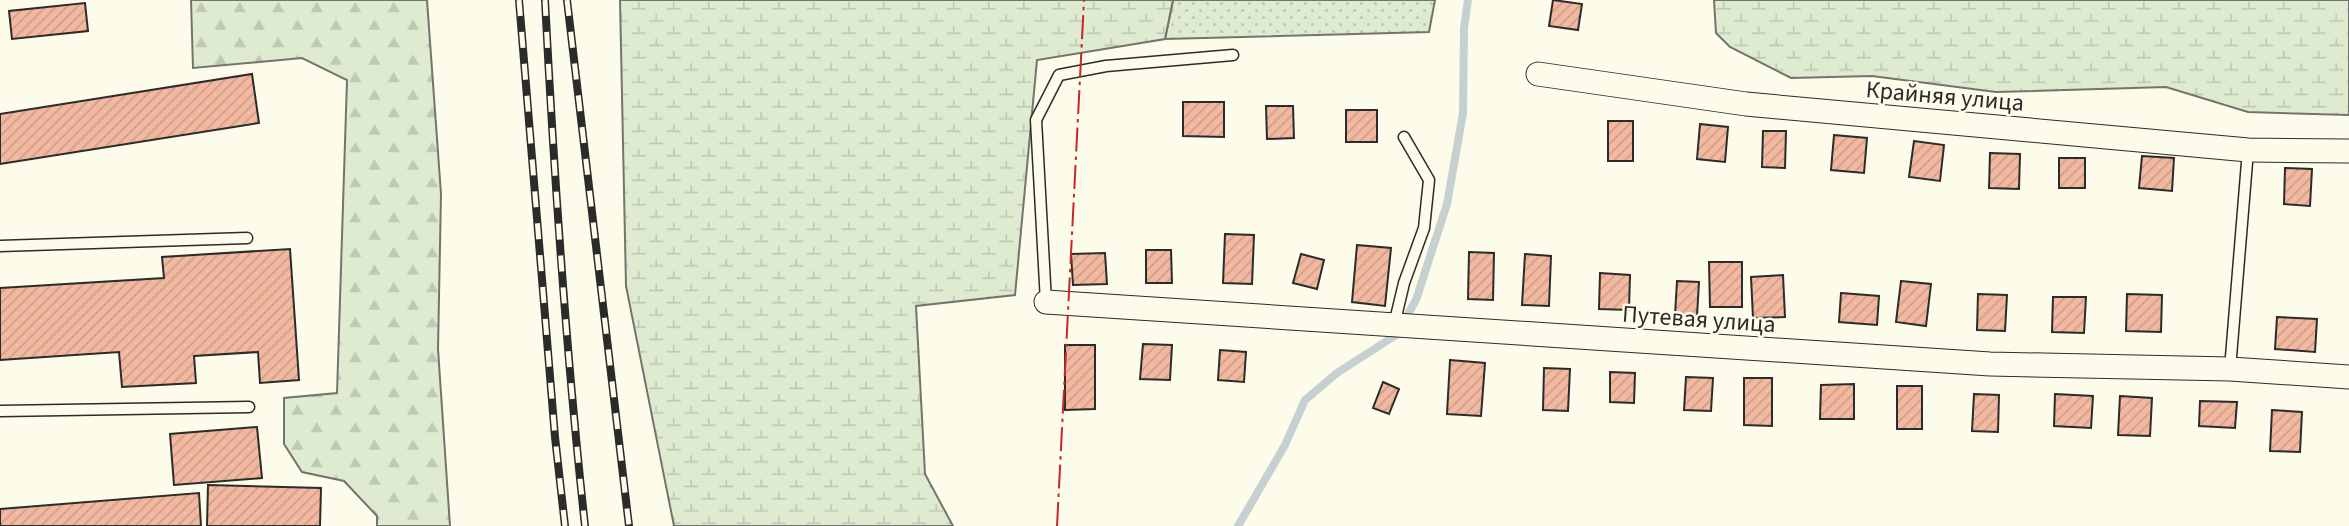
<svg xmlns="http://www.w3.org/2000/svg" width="2349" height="526" font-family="'Source Sans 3',sans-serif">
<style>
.grass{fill:url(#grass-dots);stroke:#74746e;stroke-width:2}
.forest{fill:url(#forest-firs);stroke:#74746e;stroke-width:2}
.wetland{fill:url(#wetland-marsh);stroke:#74746e;stroke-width:2}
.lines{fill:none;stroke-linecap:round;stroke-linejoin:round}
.stream{stroke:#c7d0d0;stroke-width:8}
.building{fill:url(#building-hatch);stroke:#2b2b2b;stroke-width:2}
.lane-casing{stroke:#2b2b2b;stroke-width:13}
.street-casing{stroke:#2b2b2b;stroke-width:25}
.lane{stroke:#fdfbea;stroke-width:10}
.street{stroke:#fdfbea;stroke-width:23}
.rail-casing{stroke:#2b2b2b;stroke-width:8}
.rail{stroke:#fdfbea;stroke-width:5;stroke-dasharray:16;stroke-linecap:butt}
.power{stroke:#c62828;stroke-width:2;stroke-dasharray:24 5 3.5 5;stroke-linecap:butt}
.labels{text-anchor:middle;stroke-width:5;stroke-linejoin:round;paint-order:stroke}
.street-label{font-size:24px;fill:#2b2b2b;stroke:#fdfbea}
</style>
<defs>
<pattern id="grass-dots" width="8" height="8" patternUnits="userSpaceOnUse" patternTransform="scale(1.75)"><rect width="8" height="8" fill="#deebd1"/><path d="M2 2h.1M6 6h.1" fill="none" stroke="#bfcab4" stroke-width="1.8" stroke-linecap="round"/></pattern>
<pattern id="forest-firs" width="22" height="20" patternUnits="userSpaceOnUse" patternTransform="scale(1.75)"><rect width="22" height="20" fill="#deebd1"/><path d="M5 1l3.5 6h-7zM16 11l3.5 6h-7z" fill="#bfcab4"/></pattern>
<pattern id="wetland-marsh" width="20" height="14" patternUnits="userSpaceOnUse" patternTransform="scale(1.75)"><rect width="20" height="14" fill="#deebd1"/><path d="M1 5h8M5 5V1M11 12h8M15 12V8" fill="none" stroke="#bfcab4"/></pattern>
<pattern id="building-hatch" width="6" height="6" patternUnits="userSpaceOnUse" patternTransform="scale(1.75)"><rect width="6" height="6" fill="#f2b8a0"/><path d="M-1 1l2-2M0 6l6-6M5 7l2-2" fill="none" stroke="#d09e8a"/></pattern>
</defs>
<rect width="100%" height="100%" fill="#fdfbea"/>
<polygon class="grass" points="1173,0 1435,0 1429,32 1165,39"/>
<polygon class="forest" points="191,0 427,0 441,194 438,349 450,526 377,526 377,516 344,481 302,472 284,444 284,398 337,393 347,80 302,58 193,68"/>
<g class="wetland">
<polygon points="620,0 1173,0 1165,39 1037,60 1015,295 916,306 925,474 953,526 674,526 626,286"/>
<polygon points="1714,0 2349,0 2349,115 2248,112 2166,87 1996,92 1872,76 1791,78 1730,47 1716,33"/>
</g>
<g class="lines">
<polyline class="stream" points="1238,526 1285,445 1305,400 1337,373 1396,335 1416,300 1447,204 1463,113 1464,28 1468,0"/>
</g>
<g class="building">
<polygon points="1553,0 1582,4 1578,30 1549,26"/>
<polygon points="85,3 88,31 12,39 9,11"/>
<polygon points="252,74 259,123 0,164 0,114"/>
<polygon points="1183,102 1224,102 1224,137 1183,136"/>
<polygon points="1266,106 1293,106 1294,138 1267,139"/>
<rect x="1346" y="110" width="31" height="32"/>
<rect x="1608" y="121" width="25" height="40"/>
<polygon points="1700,124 1728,127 1725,162 1697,159"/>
<polygon points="1763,131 1786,131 1785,168 1762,167"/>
<polygon points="1834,135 1867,138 1864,173 1831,170"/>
<polygon points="1914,141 1944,145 1940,181 1909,177"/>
<polygon points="1990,153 2020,154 2019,189 1989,188"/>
<polygon points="2142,156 2174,158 2172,191 2139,188"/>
<rect x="2059" y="158" width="26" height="30"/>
<polygon points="2285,168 2312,169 2310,206 2284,204"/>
<polygon points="1225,234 1254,235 1252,284 1223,283"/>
<polygon points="1357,245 1391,248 1385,306 1352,302"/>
<polygon points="290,249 299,380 260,383 258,352 194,356 196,383 122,387 119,352 0,360 0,288 164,278 162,257"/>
<polygon points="1146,250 1171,250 1172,283 1146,283"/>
<polygon points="1469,252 1494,253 1493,300 1468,299"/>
<polygon points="1105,253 1107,284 1073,285 1071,254"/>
<polygon points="1301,254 1324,260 1317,289 1293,283"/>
<polygon points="1525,254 1551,256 1549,306 1522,305"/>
<polygon points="1709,262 1742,262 1742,307 1710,307"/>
<polygon points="1600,273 1630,275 1629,310 1599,309"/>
<polygon points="1783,275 1785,317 1753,318 1751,277"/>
<polygon points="1677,281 1699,282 1697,316 1675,315"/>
<polygon points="1901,281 1931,284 1926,326 1896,322"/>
<polygon points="1841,293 1879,296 1877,325 1839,322"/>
<polygon points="1978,294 2007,295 2005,331 1977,330"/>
<polygon points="2127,294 2162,295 2161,332 2126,331"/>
<polygon points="2053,297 2086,297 2084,333 2052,332"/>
<polygon points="2277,317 2317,319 2315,352 2275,349"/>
<polygon points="1143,344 1172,345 1170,380 1140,379"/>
<polygon points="1065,345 1095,345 1095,409 1065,410"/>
<polygon points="1220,350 1246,352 1244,382 1218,380"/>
<polygon points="1450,360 1485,363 1481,416 1447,414"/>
<polygon points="1544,368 1570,369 1568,411 1543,410"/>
<polygon points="1610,372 1635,373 1634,403 1610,402"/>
<polygon points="1686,377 1713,378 1711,411 1684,410"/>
<polygon points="1744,378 1772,378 1772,426 1744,425"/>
<polygon points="1383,382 1399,389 1389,414 1373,408"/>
<polygon points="1854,384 1854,419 1820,419 1821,385"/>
<rect x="1897" y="386" width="25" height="43"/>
<polygon points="1974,394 1999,395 1998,432 1972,431"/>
<polygon points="2055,394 2093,396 2091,428 2054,426"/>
<polygon points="2120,396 2152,398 2150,436 2118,435"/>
<polygon points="2200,401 2237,402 2235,428 2199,426"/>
<polygon points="2272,410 2302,412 2300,452 2270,451"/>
<polygon points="257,427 262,478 174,485 170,434"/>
<polygon points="208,485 321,488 320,526 207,526"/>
<polygon points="199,493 201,526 0,526 0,509"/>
</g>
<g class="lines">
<defs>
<g id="lane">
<polyline points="0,246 247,238"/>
<polyline points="1046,302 1036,120 1059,75 1106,66 1233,55"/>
<polyline points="1394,325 1404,283 1424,228 1429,180 1404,137"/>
<polyline points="2230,369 2248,150"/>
<polyline points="0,411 249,407"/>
</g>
<g id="street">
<polyline points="1538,74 1746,104 2248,150 2349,151"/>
<polyline points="1046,302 1990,364 2230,369 2349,377"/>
</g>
</defs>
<use href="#lane" class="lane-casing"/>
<use href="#street" class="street-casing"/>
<use href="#lane" class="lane"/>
<use href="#street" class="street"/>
<defs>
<g id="rail">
<polyline points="519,0 555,437 565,526"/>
<path d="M545,0C554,176 566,351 585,526"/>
<polyline points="567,0 629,526"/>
</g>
</defs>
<use href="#rail" class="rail-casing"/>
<use href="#rail" class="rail"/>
<polyline class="power" points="1057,526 1084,0"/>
</g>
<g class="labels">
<g class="street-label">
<text transform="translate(1945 96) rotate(5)" y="8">Крайняя улица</text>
<text transform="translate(1699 319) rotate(4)" y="8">Путевая улица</text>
</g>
</g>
</svg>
